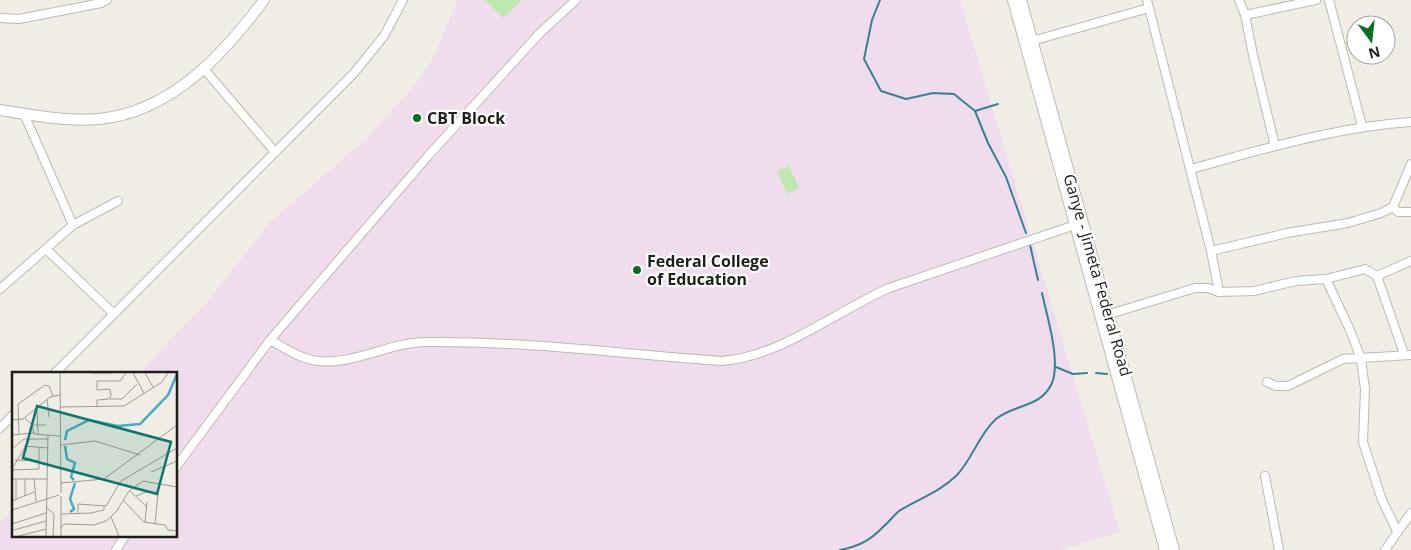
<svg xmlns="http://www.w3.org/2000/svg" width="1411" height="550" font-family="'Open Sans',sans-serif">
<style>
.education{fill:#efddee}
.green{fill:#bfe8b0}
.lines{fill:none;stroke-linecap:round;stroke-linejoin:round}
.stream{stroke:#398290;stroke-width:2}
.minor-casing{stroke:#bcbab1;stroke-width:10}
.major-casing{stroke:#bcbab1;stroke-width:12}
.minor{stroke:#fff;stroke-width:8}
.major{stroke:#fff;stroke-width:10}
.poi-dot{fill:#096f1f;stroke:#fff;stroke-width:2}
.labels{text-anchor:middle;stroke-width:4.5;stroke-linejoin:round;paint-order:stroke}
.poi-label{font-size:16px;font-weight:bold;fill:#1e1d1a;stroke:#fff;text-anchor:start}
.street-label{font-size:16px;fill:#1e1d1a;stroke:#fff}
.inset-river{fill:none;stroke:#44adc2;stroke-width:2.5}
.inset-road{fill:none;stroke:#9c9a93;stroke-width:1}
.view{fill:#0f766e;fill-opacity:0.15;stroke:#0f766e;stroke-width:2.5}
.inset-edge{fill:none;stroke:#1e1d1a;stroke-width:2.5}
</style>
<rect width="100%" height="100%" fill="#f0eee4"/>
<polygon class="education" points="458,0 960,0 1120,532 1059,550 0,550 0,521 14,508 14,536 176,536 176,374 138,374 207,302 270,222 365,140 416,84 433,58"/>
<g class="green">
<polygon points="485,0 520,0 521,1 503,18"/>
<polygon points="789,166 799,188 787,194 777,171"/>
</g>
<g class="lines">
<g class="stream">
<polyline points="880,0 872,20 864,59 881,91 906,99 933,93 954,94 975,111 988,143 1006,177 1026,233"/>
<polyline points="975,111 998,104"/>
<polyline points="1030,245 1038,280"/>
<polyline points="1056,367 1073,374 1087,373"/>
<polyline points="1096,373 1107,374"/>
<path d="M840,550C860,546 871,540 885,525C890,521 894,515 899,511C918,499 940,492 957,475C973,458 979,434 996,419C1014,404 1041,408 1052,383C1061,360 1047,317 1042,293"/>
</g>
<defs>
<g id="minor">
<polyline points="1147,0 1211,251 1219,292"/>
<polyline points="1239,0 1245,15 1253,55 1275,146"/>
<polyline points="1329,0 1362,126"/>
<polyline points="1245,15 1316,0"/>
<polyline points="0,18 19,19 101,3 107,0"/>
<polyline points="1032,41 1149,8"/>
<polyline points="204,69 275,152"/>
<polyline points="24,114 73,225"/>
<path d="M1191,169C1264,149 1335,127 1411,122"/>
<polyline points="1393,207 1398,212 1411,212"/>
<polyline points="46,249 114,314"/>
<polyline points="1211,251 1287,233 1348,223 1381,213 1393,207 1411,164"/>
<polyline points="1377,276 1411,261"/>
<polyline points="1326,279 1350,330 1361,359 1365,389 1363,442 1382,500 1397,531"/>
<polyline points="0,289 73,225 118,201"/>
<polyline points="1103,316 1195,288 1208,288 1219,292 1254,291 1296,281 1326,279 1365,269 1377,276 1404,354"/>
<path d="M270,340C285,348 300,359 318,361C355,365 390,342 426,342C525,341 624,354 722,361C782,356 835,312 889,288L1075,225"/>
<polyline points="54,374 354,73 384,36 403,0"/>
<polyline points="1267,382 1276,386 1288,386 1343,359 1411,355"/>
<polyline points="0,428 14,414"/>
<polyline points="176,467 270,340 428,156 540,33 576,0"/>
<polyline points="1265,476 1279,550"/>
<polyline points="116,550 125,536"/>
<polyline points="1385,550 1411,513"/>
</g>
<g id="major">
<polyline points="1013,0 1165,550"/>
<polyline points="1021,0 1174,550"/>
<path d="M0,110C32,115 66,122 99,119C171,112 223,55 264,0"/>
</g>
</defs>
<use href="#minor" class="minor-casing"/>
<use href="#major" class="major-casing"/>
<use href="#minor" class="minor"/>
<use href="#major" class="major"/>
</g>
<g class="poi-dot">
<circle cx="417" cy="118" r="5"/>
<circle cx="637" cy="270" r="5"/>
</g>
<g class="labels">
<g class="poi-label">
<text x="427" y="124">CBT Block</text>
<text x="647" y="267">Federal College<tspan x="647" dy="18">of Education</tspan></text>
</g>
<g class="street-label">
<text transform="translate(1098 275) rotate(74)" y="6">Ganye - Jimeta Federal Road</text>
</g>
</g>
<g transform="translate(12 372)">
<rect width="165" height="165" fill="#f0eee4"/>
<path class="inset-river" d="M53,68L55,59L77,48L106,54L128,52L156,23L165,2M53,74L55,87L63,91L59,105L62,108M58,140L62,137L58,127L63,111"/>
<path class="inset-road" d="M48,1L49,121M79,1H99M121,1L132,21M133,1L141,15M35,27L37,45M98,27H110L125,12M48,35L112,34L150,10L156,1M85,35V28L97,27L99,23L98,17L85,18V9H108L114,1M25,36L26,62M13,46L20,53H34M0,48L11,47L38,25L48,23M20,53L22,62L48,64M7,62L6,32L33,13L37,14L41,24M0,63L21,61M49,73L83,69L128,83M12,74L36,76M0,77L12,67H17M3,88L27,89M0,97L18,67H36M0,98L27,97V76M139,100L165,89M22,106L24,129M0,107H35M49,111L92,107L165,53M118,119L135,135M13,124V107M49,124V164M124,124L136,119L146,121L143,152M4,127V107M111,128L132,150L153,153L156,158L165,159M0,129L22,120M35,136L42,142L41,164M0,138L47,123M66,141V132L94,134L109,109L165,76M50,142L79,141L92,138V134M99,145L107,164M133,150L135,130M0,152L34,141M49,156L52,152L82,153L94,149L104,140L117,119L131,109L165,115M2,158L34,149M7,164L34,157M34,164L36,63"/>
<path class="view" d="M25,34L159,70L145,122L11,86Z"/>
<rect width="165" height="165" class="inset-edge"/>
</g>
<g transform="translate(1371 40) rotate(165)"><circle r="24" fill="#ffffff" stroke="#a5a5a3"/>
<path d="M0-4L9 19L0 12L-9 19Z" fill="#096f1f"/>
<text y="-8" font-size="14" font-weight="bold" text-anchor="middle" fill="#1e1d1a">N</text>
</g>
</svg>
